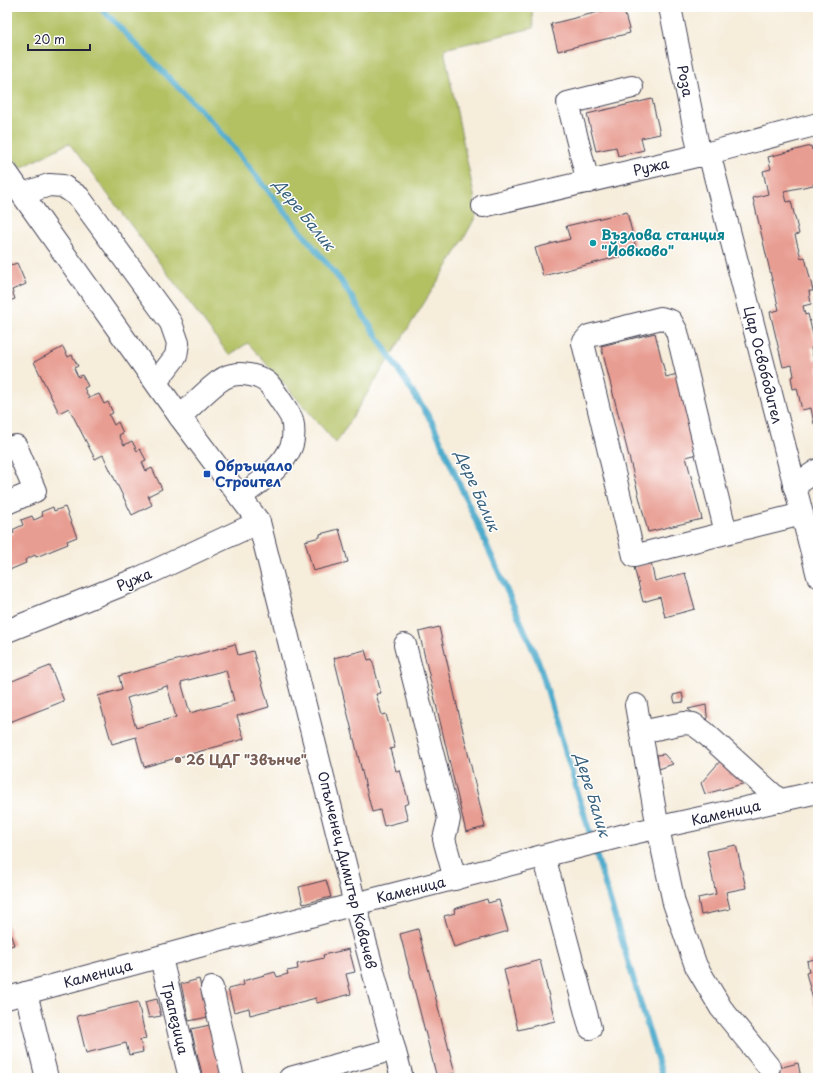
<svg xmlns="http://www.w3.org/2000/svg" width="825" height="1085" font-family="'Playpen Sans',sans-serif">
<style>
.green{fill:#b3c163;stroke:#6a724f}
.lines{fill:none;stroke-linecap:round;stroke-linejoin:round}
.stream{stroke:#4eabcc;stroke-width:6}
.building{fill:#e89d92;fill-rule:evenodd}
.minor-casing{stroke:#424053;stroke-width:24}
.minor{stroke:#fff;stroke-width:22}
.culture-dot{fill:#0f9aa8;stroke:#fff;stroke-width:1.5}
.transit-dot{fill:#1a4fb4;stroke:#fff;stroke-width:1.5}
.education-dot{fill:#8d6e63;stroke:#fff;stroke-width:1.5}
.labels{text-anchor:middle;stroke-width:3;stroke-linejoin:round;paint-order:stroke}
.street-label{font-size:14px;fill:#22223b;stroke:#fff}
.culture-label{font-size:14px;font-weight:bold;fill:#0d838f;stroke:#fff;text-anchor:start}
.transit-label{font-size:14px;font-weight:bold;fill:#164399;stroke:#fff;text-anchor:start}
.education-label{font-size:14px;font-weight:bold;fill:#785e54;stroke:#fff;text-anchor:start}
.water-label{font-size:15px;font-style:italic;fill:#36607c;stroke:#fff}
</style>
<rect width="100%" height="100%" fill="#fff"/>
<filter id="ink" filterUnits="userSpaceOnUse"><feTurbulence type="fractalNoise" baseFrequency=".025" numOctaves="2"/><feDisplacementMap in="SourceGraphic" scale="8" xChannelSelector="R" yChannelSelector="G"/><feConvolveMatrix kernelMatrix="1 2 1 2 8 2 1 2 1" color-interpolation-filters="sRGB"/></filter>
<filter id="wash" filterUnits="userSpaceOnUse"><feTurbulence type="fractalNoise" baseFrequency=".012" numOctaves="4" result="noise"/><feDisplacementMap in="SourceGraphic" scale="16" xChannelSelector="R" yChannelSelector="G"/><feGaussianBlur stdDeviation="0.9" result="paint"/><feColorMatrix in="noise" values="0 0 0 0 0 0 0 0 0 0 0 0 0 0 0 0 0 1.4 0 .05"/><feComposite in="paint" operator="in"/></filter>
<g filter="url(#wash)">
<rect width="100%" height="100%" fill="#f6eddb"/>
<polygon class="green" points="7,7 532,7 533,28 444,49 474,195 476,216 458,249 336,443 248,343 229,355 69,143 21,168 7,149"/>
<g class="lines">
<polyline class="stream" points="100,7 216,126 341,281 432,422 539,663 663,1078"/>
</g>
<g id="blocks">
<g class="building">
<polygon points="618,7 623,7 630,33 558,51 551,24"/>
<polygon points="652,99 660,134 641,138 644,150 618,156 616,147 596,151 587,114"/>
<polygon points="811,146 812,150 818,149 818,184 784,191 787,202 791,201 799,234 795,235 801,258 805,257 813,291 809,291 811,304 803,306 805,315 808,314 816,347 811,348 814,360 818,359 818,423 814,424 811,408 802,410 797,388 793,389 791,377 794,376 792,365 783,367 770,312 779,310 753,198 768,194 763,171 771,169 768,157"/>
<polygon points="627,212 637,252 543,276 535,248 570,239 566,226"/>
<polygon points="7,256 11,265 17,263 26,284 12,290 15,299 7,302"/>
<polygon points="655,333 666,377 685,372 706,452 686,457 702,519 648,532 601,346"/>
<polygon points="63,347 68,357 72,355 78,366 74,368 78,377 82,375 88,386 84,388 89,398 99,394 104,404 108,402 113,413 109,415 114,425 118,422 123,433 119,435 124,445 132,441 137,451 140,449 146,460 142,462 146,471 152,468 162,489 148,496 152,505 132,515 103,455 95,459 69,408 59,413 34,362"/>
<polygon points="53,507 54,511 65,507 77,537 67,541 68,544 36,557 35,555 25,560 26,563 7,571 7,536 14,533 12,530 23,525 21,520 32,516 34,520 43,516 41,512"/>
<polygon points="339,529 348,562 313,571 305,541 320,537 320,534"/>
<polygon points="651,563 655,581 685,573 695,609 665,617 660,597 643,602 634,567"/>
<polygon points="439,627 485,827 466,832 419,632"/>
<path d="M235,644L238,655L253,651L269,707L237,716L244,739L144,767L136,737L112,744L98,696L122,689L119,676ZM226,670L234,701L190,713L181,682ZM167,686L176,717L136,728L127,698Z"/>
<polygon points="365,650 368,660 372,659 381,693 376,694 382,715 386,714 395,748 390,749 396,771 400,770 409,803 404,805 408,820 384,826 380,810 372,812 334,658"/>
<polygon points="50,666 64,701 7,723 7,683"/>
<polygon points="682,693 684,702 675,703 673,695"/>
<polygon points="706,705 708,726 688,709"/>
<polygon points="664,754 673,764 659,769 657,755"/>
<polygon points="721,760 746,783 705,794 701,783"/>
<polygon points="736,845 746,888 726,892 730,909 701,915 698,898 716,894 707,851"/>
<polygon points="326,880 331,897 303,904 299,887"/>
<polygon points="487,899 488,903 499,900 508,931 454,947 444,916 455,913 454,909"/>
<polygon points="7,924 14,945 7,947"/>
<polygon points="418,929 455,1073 437,1078 400,934"/>
<polygon points="349,949 355,972 346,974 351,994 317,1003 316,998 250,1015 249,1008 234,1012 228,989 244,985 243,981 275,972 277,977 288,974 287,971 298,969 297,964 324,958 323,955"/>
<polygon points="818,958 818,1006 815,1007 806,973 809,972 807,961"/>
<polygon points="540,960 555,1021 518,1030 504,970"/>
<polygon points="199,979 208,1017 189,1021 181,984"/>
<polygon points="157,999 161,1016 149,1018 145,1002"/>
<polygon points="138,1002 146,1039 140,1040 143,1052 129,1055 126,1043 86,1053 77,1016"/>
<polygon points="210,1025 223,1078 203,1078 191,1029"/>
<polygon points="798,1063 801,1078 781,1078 779,1068"/>
</g>
</g>
</g>
<g filter="url(#ink)">
<use href="#blocks" fill-opacity="0" stroke="#424053" stroke-width="1"/>
<g class="lines">
<defs>
<g id="minor">
<polyline points="670,7 700,156"/>
<polyline points="709,153 818,576"/>
<polyline points="7,173 180,417 259,522 355,904 402,1078"/>
<polyline points="588,182 568,103 632,87"/>
<polyline points="23,194 49,185 63,186 79,197 171,323 178,343 176,356 156,382"/>
<polyline points="483,206 709,153 818,124"/>
<path d="M180,417C191,407 218,377 232,375C243,372 261,376 269,384C273,389 291,415 292,420C294,427 294,440 291,447C282,469 258,483 240,497"/>
<polyline points="7,449 16,446 35,491 7,503"/>
<polyline points="794,486 818,470"/>
<polyline points="726,533 677,332 671,321 661,318 589,336 583,343 634,556 802,514"/>
<polyline points="7,631 137,579 259,522"/>
<polyline points="405,645 449,819 444,839 455,879"/>
<polyline points="636,705 658,828 674,903 696,966 721,1008 769,1067"/>
<polyline points="641,732 684,723 693,724 704,732 780,801"/>
<polyline points="544,856 590,1028"/>
<polyline points="161,958 190,1078"/>
<polyline points="212,988 233,1078"/>
<polyline points="26,993 47,1078"/>
<polyline points="7,998 355,904 633,833 818,792"/>
<polyline points="290,1078 394,1049"/>
</g>
</defs>
<use href="#minor" class="minor-casing"/>
<use href="#minor" class="minor"/>
</g>
</g>
<circle class="culture-dot" cx="593" cy="243" r="4"/>
<rect class="transit-dot" x="203" y="470" width="8" height="8" rx="2"/>
<circle class="education-dot" cx="178" cy="760" r="4"/>
<g class="labels">
<g class="street-label">
<text transform="translate(685 81) rotate(79)" y="5">Роза</text>
<text transform="translate(651 167) rotate(-13)" y="5">Ружа</text>
<text transform="translate(763 365) rotate(76)" y="5">Цар Освободител</text>
<text transform="translate(134 580) rotate(-23)" y="5">Ружа</text>
<text transform="translate(726 813) rotate(-13)" y="5">Каменица</text>
<text transform="translate(347 870) rotate(76)" y="5">Опълченец Димитър Ковачев</text>
<text transform="translate(411 890) rotate(-14)" y="5">Каменица</text>
<text transform="translate(98 974) rotate(-15)" y="5">Каменица</text>
<text transform="translate(175 1018) rotate(77)" y="5">Трапезица</text>
</g>
<g class="culture-label">
<text x="601" y="240">Възлова станция<tspan x="601" dy="16">"Йовково"</tspan></text>
</g>
<g class="transit-label">
<text x="215" y="471">Обръщало<tspan x="215" dy="16">Строител</tspan></text>
</g>
<g class="education-label">
<text x="186" y="765">26 ЦДГ "Звънче"</text>
</g>
<g class="water-label">
<text transform="translate(304 215) rotate(51)" y="5">Дере Балик</text>
<text transform="translate(477 491) rotate(66)" y="5">Дере Балик</text>
<text transform="translate(592 795) rotate(73)" y="5">Дере Балик</text>
</g>
</g>
<rect width="825" height="1085" fill="none" stroke="#fff" stroke-width="24"/>
<path d="M28 44v6h62v-6" fill="none" stroke="#22223b" stroke-width="2"/>
<text x="34" y="44" font-size="12" fill="#22223b" stroke="#ffffff" stroke-width="3" paint-order="stroke">20 m</text>
</svg>
